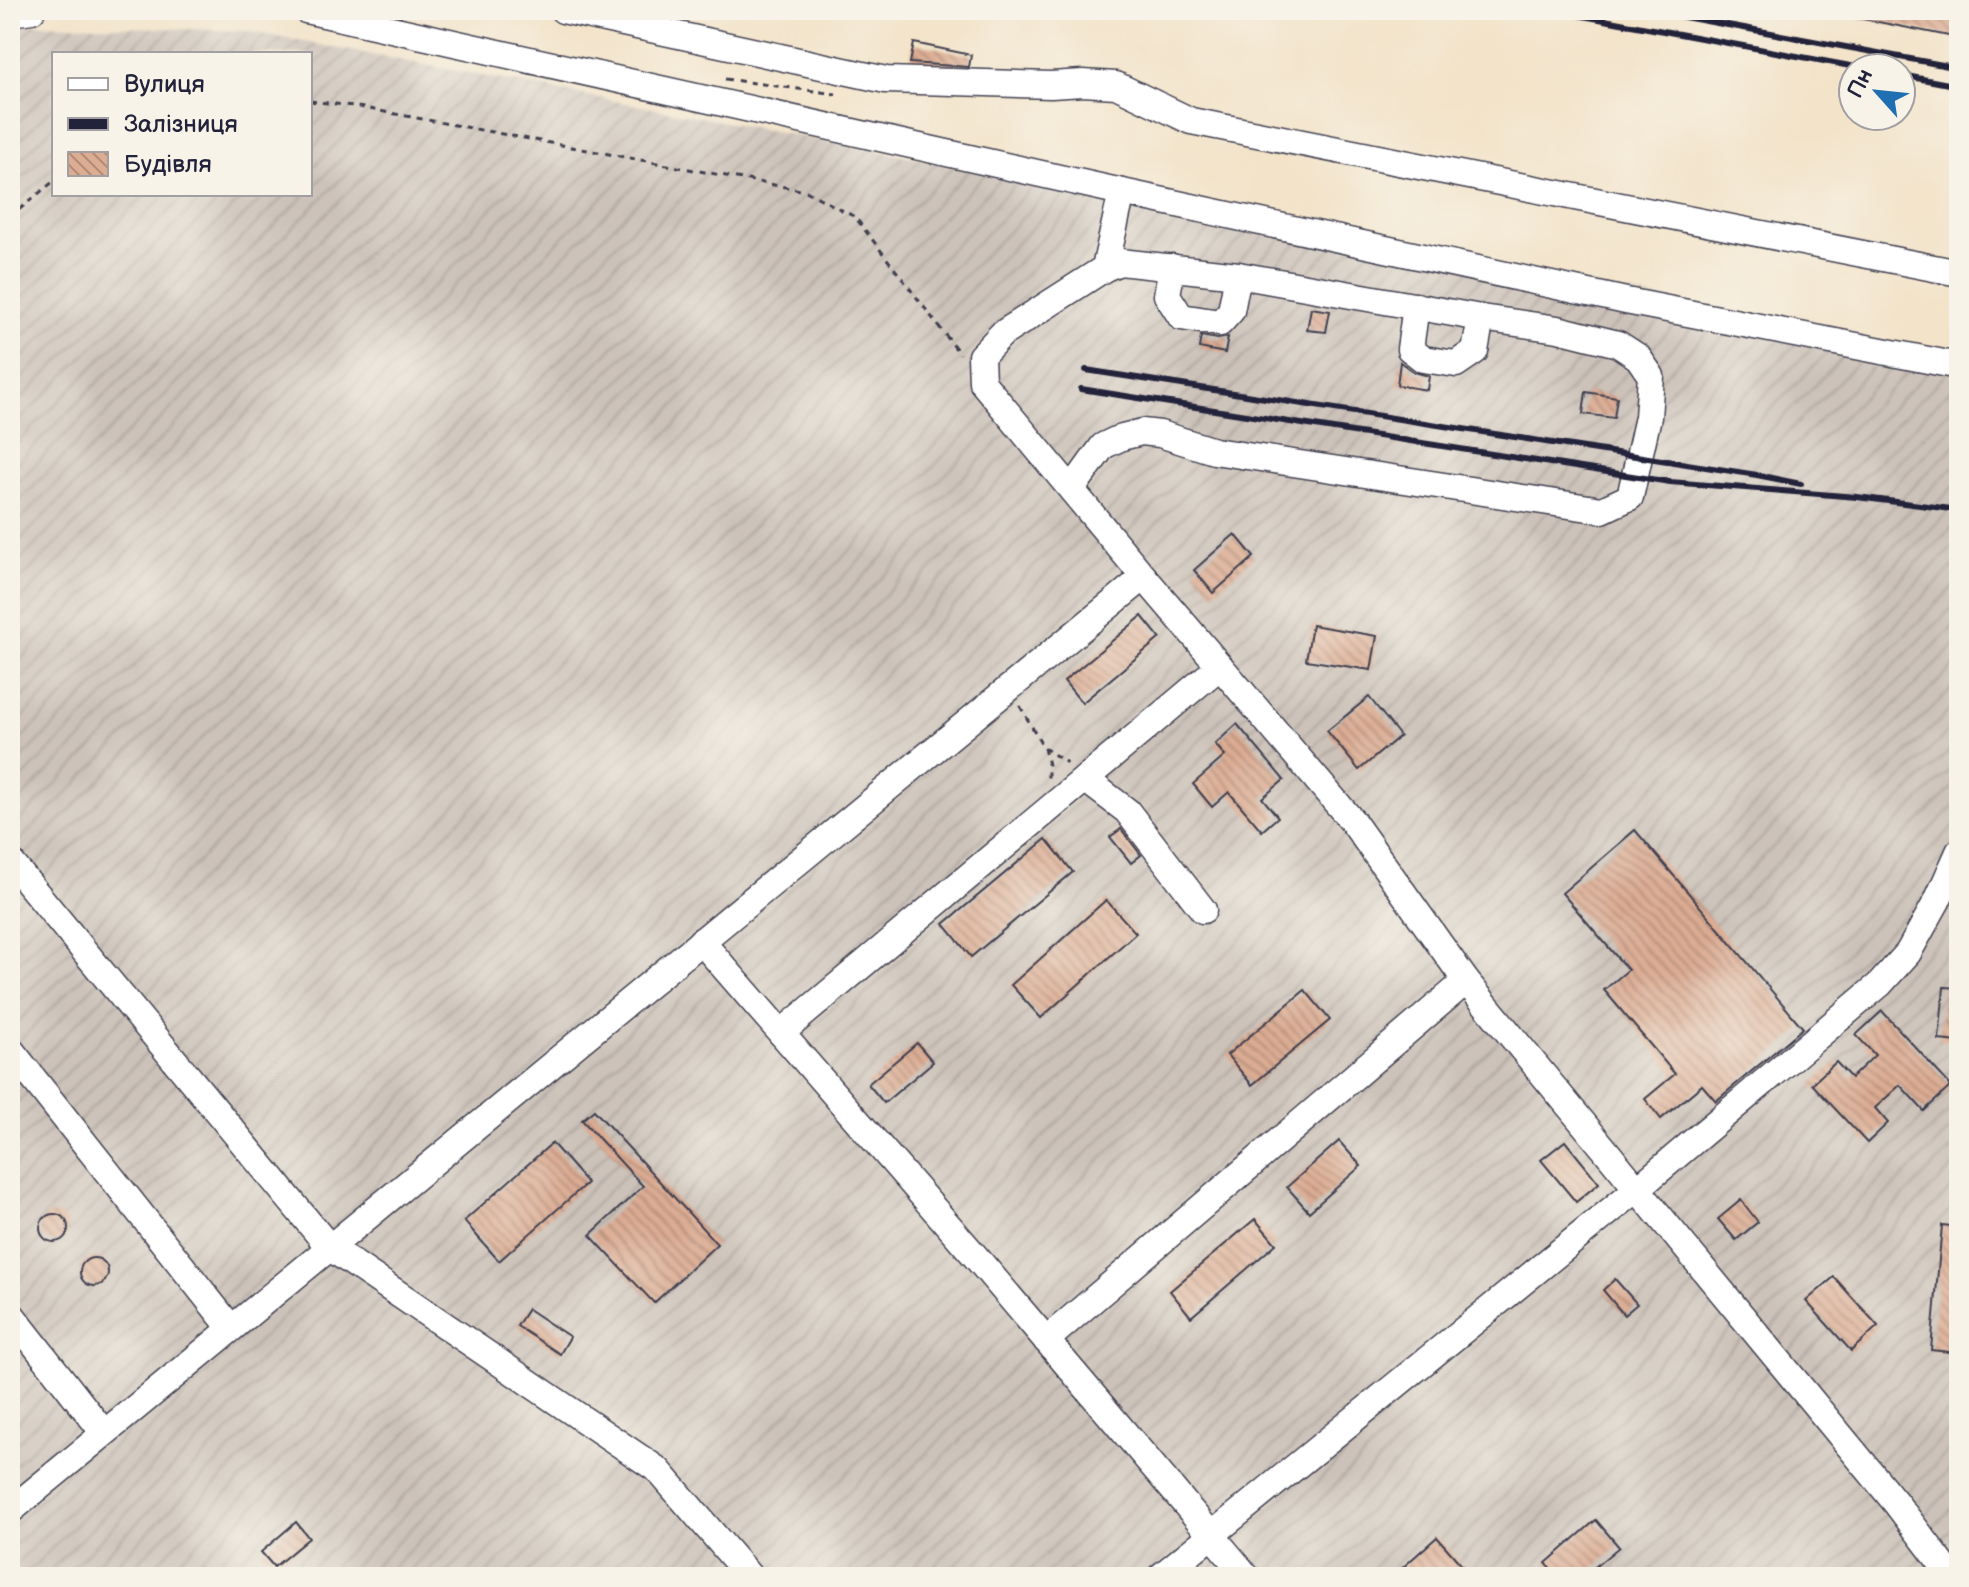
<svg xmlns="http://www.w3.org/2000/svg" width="1969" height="1587" font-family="'Balsamiq Sans',sans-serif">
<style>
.industrial{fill:url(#industrial-furrows);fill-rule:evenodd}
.building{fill:url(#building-back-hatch)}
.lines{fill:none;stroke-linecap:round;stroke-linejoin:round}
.minor-casing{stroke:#413f50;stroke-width:29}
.path{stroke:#413f50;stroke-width:3;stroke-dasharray:6 6;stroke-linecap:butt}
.minor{stroke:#fff;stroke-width:26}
.rail{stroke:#22223b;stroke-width:6}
</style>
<defs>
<pattern id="industrial-furrows" width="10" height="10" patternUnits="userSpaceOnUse" patternTransform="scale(2)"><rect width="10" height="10" fill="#ccc2b9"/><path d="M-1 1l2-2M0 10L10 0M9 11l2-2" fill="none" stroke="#afa6a0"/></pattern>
<pattern id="building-back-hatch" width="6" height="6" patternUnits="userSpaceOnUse" patternTransform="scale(2)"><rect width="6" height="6" fill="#dcac93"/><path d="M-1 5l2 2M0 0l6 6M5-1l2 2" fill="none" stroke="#b28c79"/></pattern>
</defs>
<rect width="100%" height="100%" fill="#f7f3e8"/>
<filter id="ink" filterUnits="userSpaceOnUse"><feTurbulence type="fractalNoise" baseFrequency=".0125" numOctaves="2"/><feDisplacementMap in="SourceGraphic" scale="16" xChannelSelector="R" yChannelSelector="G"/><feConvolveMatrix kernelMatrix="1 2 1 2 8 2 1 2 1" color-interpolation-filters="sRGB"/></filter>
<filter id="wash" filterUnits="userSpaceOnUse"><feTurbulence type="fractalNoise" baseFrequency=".006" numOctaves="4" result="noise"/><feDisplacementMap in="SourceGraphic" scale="32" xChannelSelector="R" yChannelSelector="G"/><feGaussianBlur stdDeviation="1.8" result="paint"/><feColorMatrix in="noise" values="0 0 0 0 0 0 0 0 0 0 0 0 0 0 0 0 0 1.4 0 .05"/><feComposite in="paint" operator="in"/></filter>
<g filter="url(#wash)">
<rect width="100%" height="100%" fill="#f3e3c9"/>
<path class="industrial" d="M10,23L246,31L1959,356V1577H10ZM54,54H310V194H54Z"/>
<g id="blocks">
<g class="building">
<polygon points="1854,10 1923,10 1959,17 1959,38 1853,17"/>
<polygon points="914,43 971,55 969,67 910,63"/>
<polygon points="1311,308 1330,311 1326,332 1307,330"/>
<polygon points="1201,336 1218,339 1228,337 1225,353 1199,348"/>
<polygon points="1400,362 1414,372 1429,376 1427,390 1397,385"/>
<polygon points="1586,392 1617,397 1614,418 1583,414"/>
<polygon points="1235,534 1254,557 1213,593 1194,570"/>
<polygon points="1142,616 1160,638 1082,703 1064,681"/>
<polygon points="1312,625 1377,636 1371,670 1306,660"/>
<polygon points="1369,697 1400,736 1359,770 1327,731"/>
<polygon points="1237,724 1284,780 1262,798 1278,817 1262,831 1229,792 1212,807 1193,784 1225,756 1215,744"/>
<polygon points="1121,829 1141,855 1131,863 1110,837"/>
<polygon points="1635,830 1803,1028 1716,1101 1702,1085 1661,1119 1645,1099 1675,1074 1604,990 1628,970 1562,893"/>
<polygon points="1046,839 1073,872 971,957 944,924"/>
<polygon points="1106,900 1136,933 1041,1018 1011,985"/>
<polygon points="1944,987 1959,988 1959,1042 1939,1040"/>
<polygon points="1305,990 1330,1020 1252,1085 1227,1055"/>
<polygon points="1882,1011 1951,1086 1924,1111 1900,1085 1875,1108 1888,1123 1867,1143 1812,1084 1836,1062 1851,1078 1875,1055 1856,1035"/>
<polygon points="917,1043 933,1062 884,1103 868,1084"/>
<polygon points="594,1110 717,1244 654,1303 590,1235 643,1186 582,1120"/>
<polygon points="1339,1141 1361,1166 1309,1212 1287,1187"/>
<polygon points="1565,1141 1599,1183 1576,1202 1541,1160"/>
<polygon points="552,1143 587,1183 499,1261 464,1221"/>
<polygon points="1741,1200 1758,1222 1736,1240 1718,1219"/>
<circle cx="54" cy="1228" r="14"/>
<polygon points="1255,1219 1276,1244 1191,1317 1170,1291"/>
<polygon points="1942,1225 1959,1227 1959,1353 1931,1350"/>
<circle cx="94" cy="1272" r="14"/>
<polygon points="1834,1277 1878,1326 1851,1351 1806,1301"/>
<polygon points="1615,1279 1637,1304 1624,1315 1603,1290"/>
<polygon points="528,1309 570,1337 560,1354 517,1326"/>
<polygon points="1596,1520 1619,1547 1583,1577 1558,1577 1546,1563"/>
<polygon points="296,1522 309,1538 274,1567 261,1552"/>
<polygon points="1437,1537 1472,1577 1392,1577"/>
</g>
</g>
</g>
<g filter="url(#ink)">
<use href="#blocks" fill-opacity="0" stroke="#413f50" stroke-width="2"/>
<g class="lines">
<defs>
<g id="minor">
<polyline points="306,10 1122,192 1626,301 1959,366"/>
<polyline points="563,10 886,80 1051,85 1083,83 1116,85 1191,121 1959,273"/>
<polyline points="10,13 32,10"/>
<polyline points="1172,267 1167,295 1181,317 1220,323 1231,311 1238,275"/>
<polyline points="1105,268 1122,192"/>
<polyline points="1416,306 1410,349 1423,359 1456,364 1475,351 1481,318"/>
<polyline points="1072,489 1103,446 1122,437 1142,432 1160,434 1214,451 1602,510 1630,497 1648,417 1651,376 1638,357 1618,344 1558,329 1481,318 1238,275 1120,262 1105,268 1002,334 981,356 982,382 1144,577 1353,822 1466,981 1896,1503 1952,1577"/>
<polyline points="1085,779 1127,811 1203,910"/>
<polyline points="10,861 329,1247 658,1470 750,1577"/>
<polyline points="701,941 975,1256 1247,1577"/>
<polyline points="781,1033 1220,666"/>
<polyline points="10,1049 231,1328"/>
<polyline points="10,1313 104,1433"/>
<polyline points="1046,1340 1466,981"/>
<polyline points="10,1511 1144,577"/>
<polyline points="1160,1577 1637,1189 1880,984 1908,953 1937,901 1959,852"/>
</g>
</defs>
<use href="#minor" class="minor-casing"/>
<g class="path">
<polyline points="725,79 836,94"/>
<polyline points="310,101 353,106 806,191 855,217 960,354"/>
<polyline points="10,217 54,181"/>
<polyline points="1020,706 1044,748 1067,763"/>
<polyline points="1044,748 1048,765 1048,780"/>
</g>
<use href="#minor" class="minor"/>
<g class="rail">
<polyline points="1551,10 1861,68"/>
<polyline points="1647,10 1959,68"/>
<polyline points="1901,75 1959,86"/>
<polyline points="1086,370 1757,475 1801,484"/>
<polyline points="1081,389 1670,482 1857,497 1959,510"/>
</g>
</g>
</g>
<rect width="1969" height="1587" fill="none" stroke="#f7f3e8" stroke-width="40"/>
<rect x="52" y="52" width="260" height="144" fill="#f7f3e8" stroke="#a29fa3" stroke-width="2"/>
<rect x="68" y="78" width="40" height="12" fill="#ffffff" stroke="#a29fa3" stroke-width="2"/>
<text x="124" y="92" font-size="24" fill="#22223b">Вулиця</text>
<rect x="68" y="118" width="40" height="12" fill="#22223b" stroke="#a29fa3" stroke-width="2"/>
<text x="124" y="132" font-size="24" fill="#22223b">Залізниця</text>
<rect x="68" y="152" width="40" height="24" fill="url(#building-back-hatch)" stroke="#a29fa3" stroke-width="2"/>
<text x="124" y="172" font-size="24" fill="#22223b">Будівля</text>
<g transform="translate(1877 92) rotate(297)"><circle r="38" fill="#f7f3e8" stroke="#a29fa3" stroke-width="2"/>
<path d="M0-6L14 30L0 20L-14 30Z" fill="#1f6fb2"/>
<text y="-12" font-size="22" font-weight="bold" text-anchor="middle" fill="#22223b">Пн</text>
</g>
</svg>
